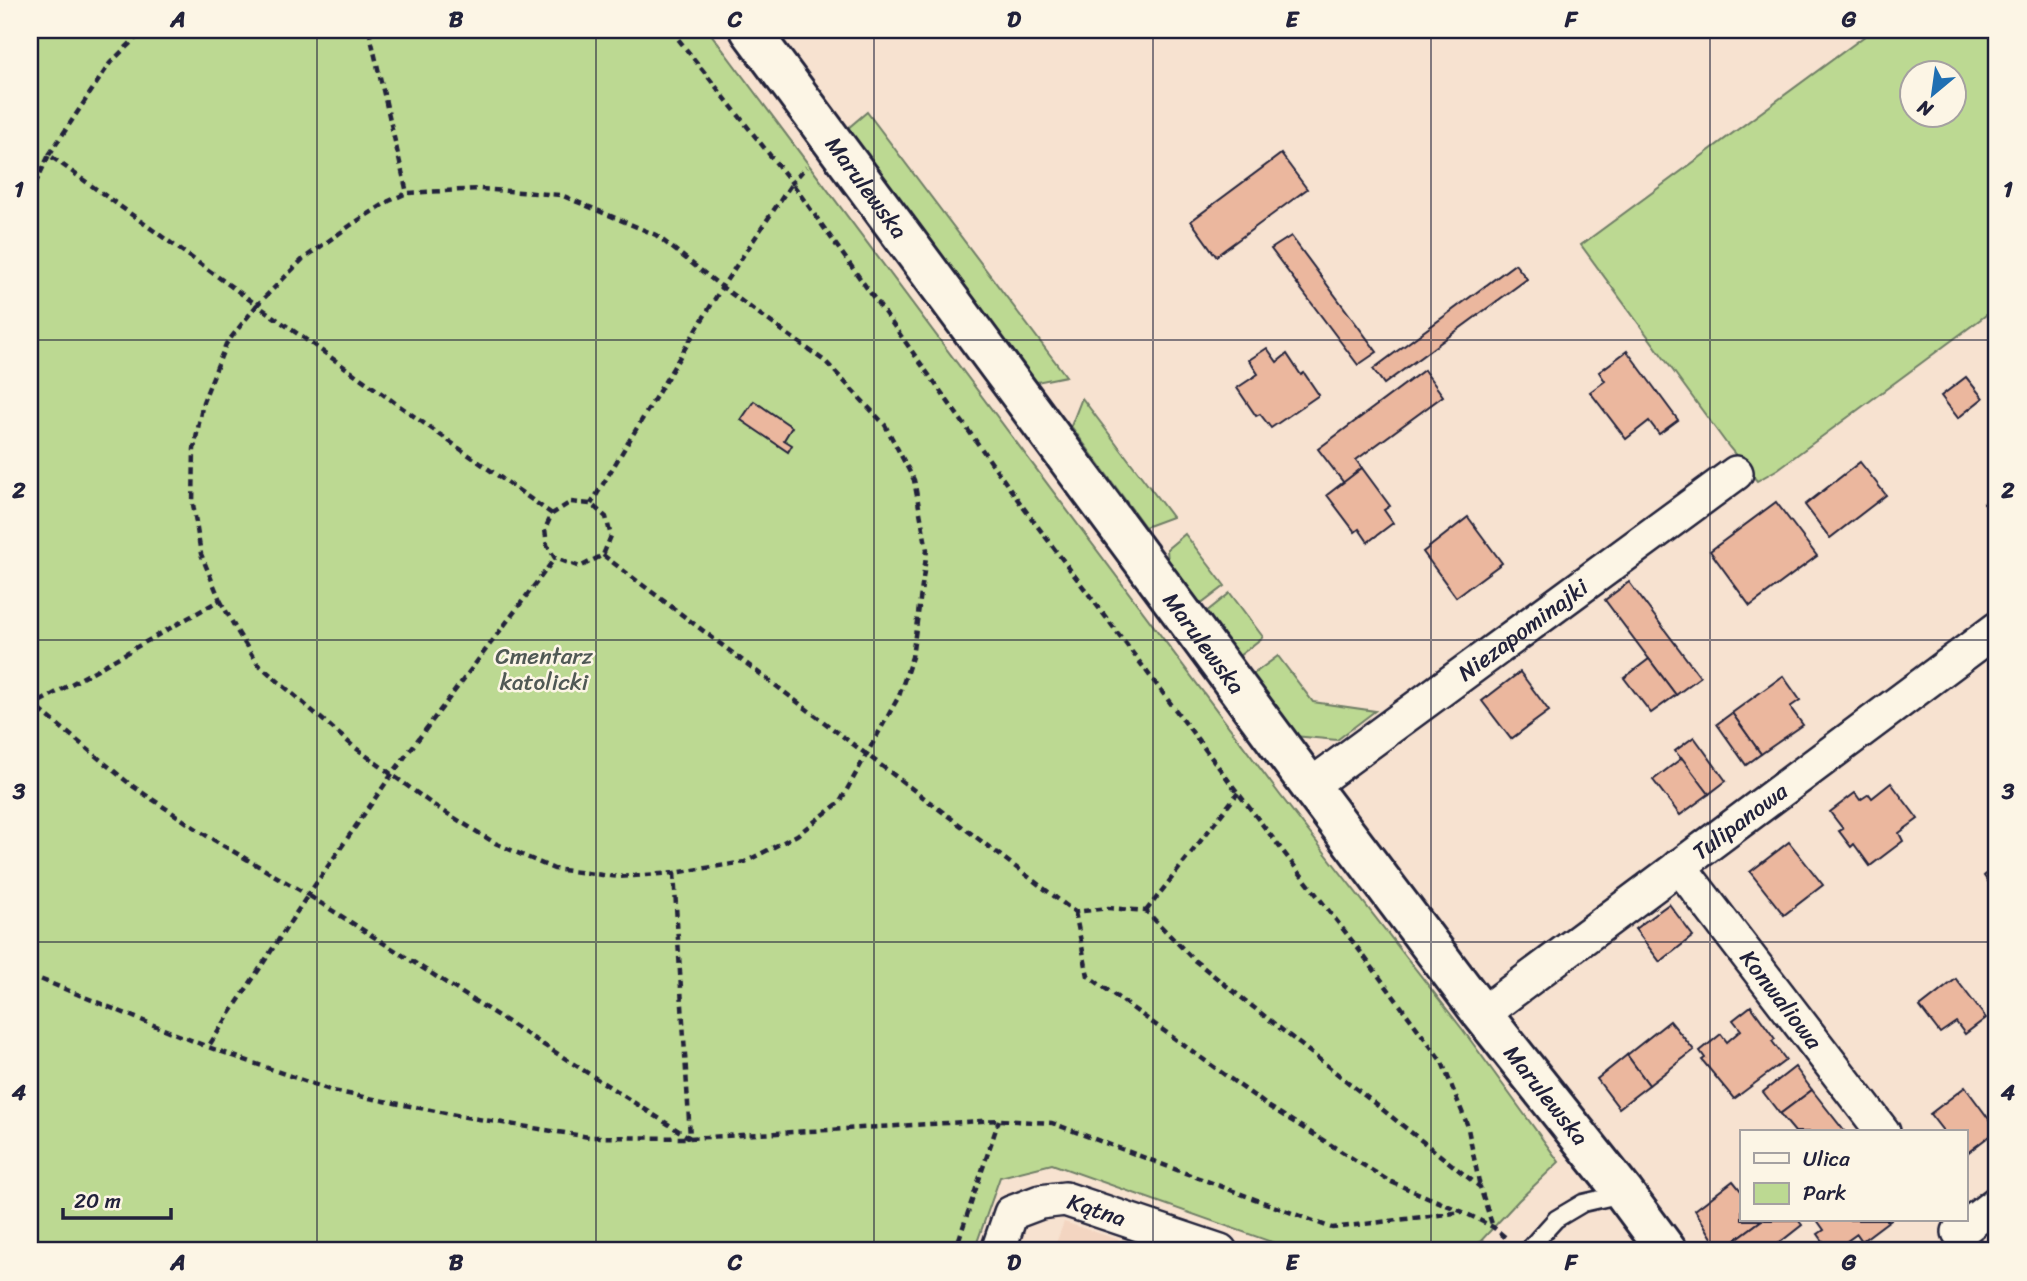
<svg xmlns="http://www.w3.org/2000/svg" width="2027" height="1281" font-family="Sriracha,sans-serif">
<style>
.built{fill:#f3d5c1}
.green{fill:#bcd992;stroke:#6f7e66;stroke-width:2;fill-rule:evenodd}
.building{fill:#ebb79e;stroke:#22223b;stroke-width:2}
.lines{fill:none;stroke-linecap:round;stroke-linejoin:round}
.service-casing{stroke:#22223b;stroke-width:21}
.minor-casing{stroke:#22223b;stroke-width:38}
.tertiary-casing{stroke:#22223b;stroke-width:44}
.path{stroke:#22223b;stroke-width:4.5;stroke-dasharray:7 5;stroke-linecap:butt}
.service{stroke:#fcf5e5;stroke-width:16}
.minor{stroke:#fcf5e5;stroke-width:33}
.tertiary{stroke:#fcf5e5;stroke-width:38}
.grid{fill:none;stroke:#22223b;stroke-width:2;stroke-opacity:0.55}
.labels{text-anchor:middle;stroke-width:5;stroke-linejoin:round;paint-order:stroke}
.street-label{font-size:23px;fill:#22223b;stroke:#fcf5e5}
.park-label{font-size:23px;fill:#505955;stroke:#fcf5e5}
.neatline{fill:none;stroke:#22223b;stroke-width:2.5}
.grid-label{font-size:23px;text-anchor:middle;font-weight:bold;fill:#22223b}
</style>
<rect width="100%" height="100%" fill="#f7e2d0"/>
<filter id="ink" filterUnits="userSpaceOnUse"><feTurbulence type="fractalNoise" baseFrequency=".0143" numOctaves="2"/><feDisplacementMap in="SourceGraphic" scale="14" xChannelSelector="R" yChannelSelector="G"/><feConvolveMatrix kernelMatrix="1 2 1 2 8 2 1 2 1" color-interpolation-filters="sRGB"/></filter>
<g filter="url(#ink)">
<polygon class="built" points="1064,1222 1154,1251 1053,1251"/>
<g class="green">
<polygon points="30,30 708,30 1280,795 1463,1030 1559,1162 1519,1200 1476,1246 1473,1251 1297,1251 1052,1164 1000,1177 974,1251 30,1251"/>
<path d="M1873,30H1997V307L1778,469L1757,481L1729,447L1581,245ZM1912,74H1954V116H1912Z"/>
<polygon points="867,112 1066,376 1032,383 847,129"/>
<polygon points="1082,398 1172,517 1145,527 1071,426"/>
<polygon points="1185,534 1225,586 1200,605 1168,564 1167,549"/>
<polygon points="1230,593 1263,637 1239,656 1205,613"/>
<polygon points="1278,656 1313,702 1375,711 1337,740 1294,736 1252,675"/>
</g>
<g class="building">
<polygon points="1281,154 1307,189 1216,256 1191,221"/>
<polygon points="1291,236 1377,352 1358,365 1271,249"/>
<polygon points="1515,264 1527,279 1384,384 1373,369"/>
<polygon points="1267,348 1277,362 1287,354 1301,375 1304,373 1319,395 1271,428 1260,414 1256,416 1237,388 1258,374 1249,360"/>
<polygon points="1627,351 1678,420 1659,434 1649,421 1626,439 1590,392 1605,381 1599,372"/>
<polygon points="1424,370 1443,396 1356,460 1362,468 1344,483 1318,449"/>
<polygon points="1966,377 1983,398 1958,418 1941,396"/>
<polygon points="754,401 792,427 784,440 792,445 788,452 741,420"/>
<polygon points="1860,462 1886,495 1830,538 1805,505"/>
<polygon points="1362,468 1390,506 1384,510 1393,523 1368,542 1359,529 1355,532 1327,495"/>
<polygon points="1997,486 1997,505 1996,503 1989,509 1984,503 1992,497 1988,493"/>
<polygon points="1776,502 1817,556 1750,606 1710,551"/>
<polygon points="1468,517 1502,563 1456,597 1423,552"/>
<polygon points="1629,582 1700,677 1676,695 1605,600"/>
<polygon points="1649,659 1676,695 1651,713 1624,678"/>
<polygon points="1520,672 1549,711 1511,739 1482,701"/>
<polygon points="1783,676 1800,700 1790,707 1803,725 1761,754 1732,713"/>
<polygon points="1732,713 1761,754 1746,765 1717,724"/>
<polygon points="1694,737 1726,781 1709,794 1675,751"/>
<polygon points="1682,758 1709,794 1680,815 1653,780"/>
<polygon points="1891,783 1918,819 1899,833 1903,841 1870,866 1854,844 1851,847 1839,831 1843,829 1830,812 1855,793 1860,800 1869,794 1872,798"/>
<polygon points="1789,842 1823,885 1784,915 1750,872"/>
<polygon points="1997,865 1997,894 1984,876"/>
<polygon points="1669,904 1693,936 1660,962 1635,929"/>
<polygon points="1956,979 1986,1018 1965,1034 1956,1022 1940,1033 1920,1007"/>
<polygon points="1751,1006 1775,1039 1772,1041 1786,1060 1734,1099 1702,1060 1705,1058 1700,1051 1721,1034 1727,1042 1741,1030 1733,1020"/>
<polygon points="1670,1021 1694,1050 1649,1085 1627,1055"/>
<polygon points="1627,1055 1649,1085 1619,1108 1597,1079"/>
<polygon points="1795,1067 1812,1090 1780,1114 1763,1092"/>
<polygon points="1965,1087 1997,1130 1966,1154 1966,1132 1944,1132 1930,1114"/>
<polygon points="1812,1090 1845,1132 1795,1132 1780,1114"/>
<polygon points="1733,1181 1742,1192 1742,1220 1762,1220 1720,1251 1695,1210"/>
<polygon points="1762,1220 1798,1220 1802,1225 1778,1244 1784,1251 1720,1251"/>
<polygon points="1817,1220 1890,1220 1862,1241 1857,1234 1833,1251 1830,1251 1818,1234 1824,1230"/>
</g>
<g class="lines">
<defs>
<polyline id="service" points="1527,1251 1556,1219 1583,1203 1622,1194"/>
<g id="minor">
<path id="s1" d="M1310,786L1736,473"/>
<path id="s2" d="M1679,866L1883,1132"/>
<path id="s3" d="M1482,1014L1997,629"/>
<polyline points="1959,1232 1997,1203"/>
<path id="s4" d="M998,1251L1011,1213L1040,1202L1065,1199L1220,1251"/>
</g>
<g id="tertiary">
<path id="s5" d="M750,30L1310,786L1482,1014L1624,1193L1667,1251"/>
</g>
</defs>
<use href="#service" class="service-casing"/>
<use href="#minor" class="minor-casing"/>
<use href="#tertiary" class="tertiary-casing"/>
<g class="path">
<polyline points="369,30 407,193"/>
<polyline points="671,30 792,183 806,167"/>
<polyline points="49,155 110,63 144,30"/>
<polyline points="30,195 49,155 257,305 226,344 203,402 194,449 193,504 201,554 220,600 34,705 30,702"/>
<polygon points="571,502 591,504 606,517 611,536 603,555 580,567 555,558 547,545 545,529 552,514"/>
<polyline points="552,514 257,305 303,259 351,225 389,201 407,193 480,189 561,195 656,235 722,287 591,504"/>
<polyline points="603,555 1075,912 1108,908 1146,911 1194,960 1480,1187 1493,1227"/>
<polyline points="220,600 237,631 257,663 353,746 432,804 495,843 554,869 619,877 674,873 745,862 797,835 840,802 899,696 912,657 927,550 914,480 885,425 826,362 722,287 792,183 1023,507 1238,793 1363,955 1442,1062 1467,1124 1480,1187"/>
<polyline points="30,708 34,705 131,785 207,836 308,895 392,774 555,558"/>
<polyline points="674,873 690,1137"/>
<polyline points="1146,911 1238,793"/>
<polyline points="1075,912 1088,976 1268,1106 1389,1181 1463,1212 1493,1227 1505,1237"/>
<polyline points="30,975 208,1047"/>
<polyline points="690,1138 308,895 208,1047 333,1091 466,1117 589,1137 690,1138 999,1120 1052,1123 1332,1228 1463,1212"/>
<polyline points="955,1251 999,1120"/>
</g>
<use href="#service" class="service"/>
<use href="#minor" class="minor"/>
<use href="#tertiary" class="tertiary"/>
</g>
</g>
<path class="grid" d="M317,30V1251M596,30V1251M874,30V1251M1153,30V1251M1431,30V1251M1710,30V1251M30,340H1997M30,640H1997M30,942H1997"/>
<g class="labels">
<g class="street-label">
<text dy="8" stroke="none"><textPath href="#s5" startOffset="196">Marulewska</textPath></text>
<text dy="8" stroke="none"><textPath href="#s1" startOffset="264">Niezapominajki</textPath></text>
<text dy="8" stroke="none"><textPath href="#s5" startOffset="763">Marulewska</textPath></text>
<text dy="8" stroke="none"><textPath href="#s3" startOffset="322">Tulipanowa</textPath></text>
<text dy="8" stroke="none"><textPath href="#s2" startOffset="168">Konwaliowa</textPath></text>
<text dy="8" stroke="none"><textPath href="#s5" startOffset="1330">Marulewska</textPath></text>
<text dy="8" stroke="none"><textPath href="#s4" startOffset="130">Kątna</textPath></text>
</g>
<g class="park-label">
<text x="544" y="664">Cmentarz<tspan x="544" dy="26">katolicki</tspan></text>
</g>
</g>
<rect width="2027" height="1281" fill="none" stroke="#fcf5e5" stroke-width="77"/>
<rect x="1740" y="1130" width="228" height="91" fill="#fcf5e5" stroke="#a5a1a1" stroke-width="2"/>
<rect x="1754" y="1153" width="35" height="10" fill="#fcf5e5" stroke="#a5a1a1" stroke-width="2"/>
<text x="1803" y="1166" font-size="21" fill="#22223b">Ulica</text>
<rect x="1754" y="1183" width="35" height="21" fill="#bcd992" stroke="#a5a1a1" stroke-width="2"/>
<text x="1803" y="1200" font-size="21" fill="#22223b">Park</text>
<g transform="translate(1933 94) rotate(209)"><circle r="33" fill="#fcf5e5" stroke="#a5a1a1" stroke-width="2"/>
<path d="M0-5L12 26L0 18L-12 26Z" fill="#1f6fb2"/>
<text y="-10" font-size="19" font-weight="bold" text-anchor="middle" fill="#22223b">N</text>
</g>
<path d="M63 1208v10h108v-10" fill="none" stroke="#22223b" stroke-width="3.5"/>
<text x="74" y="1208" font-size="21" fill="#22223b" stroke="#fcf5e5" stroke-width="5" paint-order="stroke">20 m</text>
<rect x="38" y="38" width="1950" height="1204" class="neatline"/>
<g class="grid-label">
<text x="178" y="27">A</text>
<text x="456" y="27">B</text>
<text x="735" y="27">C</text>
<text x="1014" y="27">D</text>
<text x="1292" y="27">E</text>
<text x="1571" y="27">F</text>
<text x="1849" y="27">G</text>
<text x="19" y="197">1</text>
<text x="2008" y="197">1</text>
<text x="19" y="498">2</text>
<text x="2008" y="498">2</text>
<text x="19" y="799">3</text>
<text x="2008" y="799">3</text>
<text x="19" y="1100">4</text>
<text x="2008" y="1100">4</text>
<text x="178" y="1270">A</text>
<text x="456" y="1270">B</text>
<text x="735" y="1270">C</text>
<text x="1014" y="1270">D</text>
<text x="1292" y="1270">E</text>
<text x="1571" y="1270">F</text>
<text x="1849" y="1270">G</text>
</g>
</svg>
